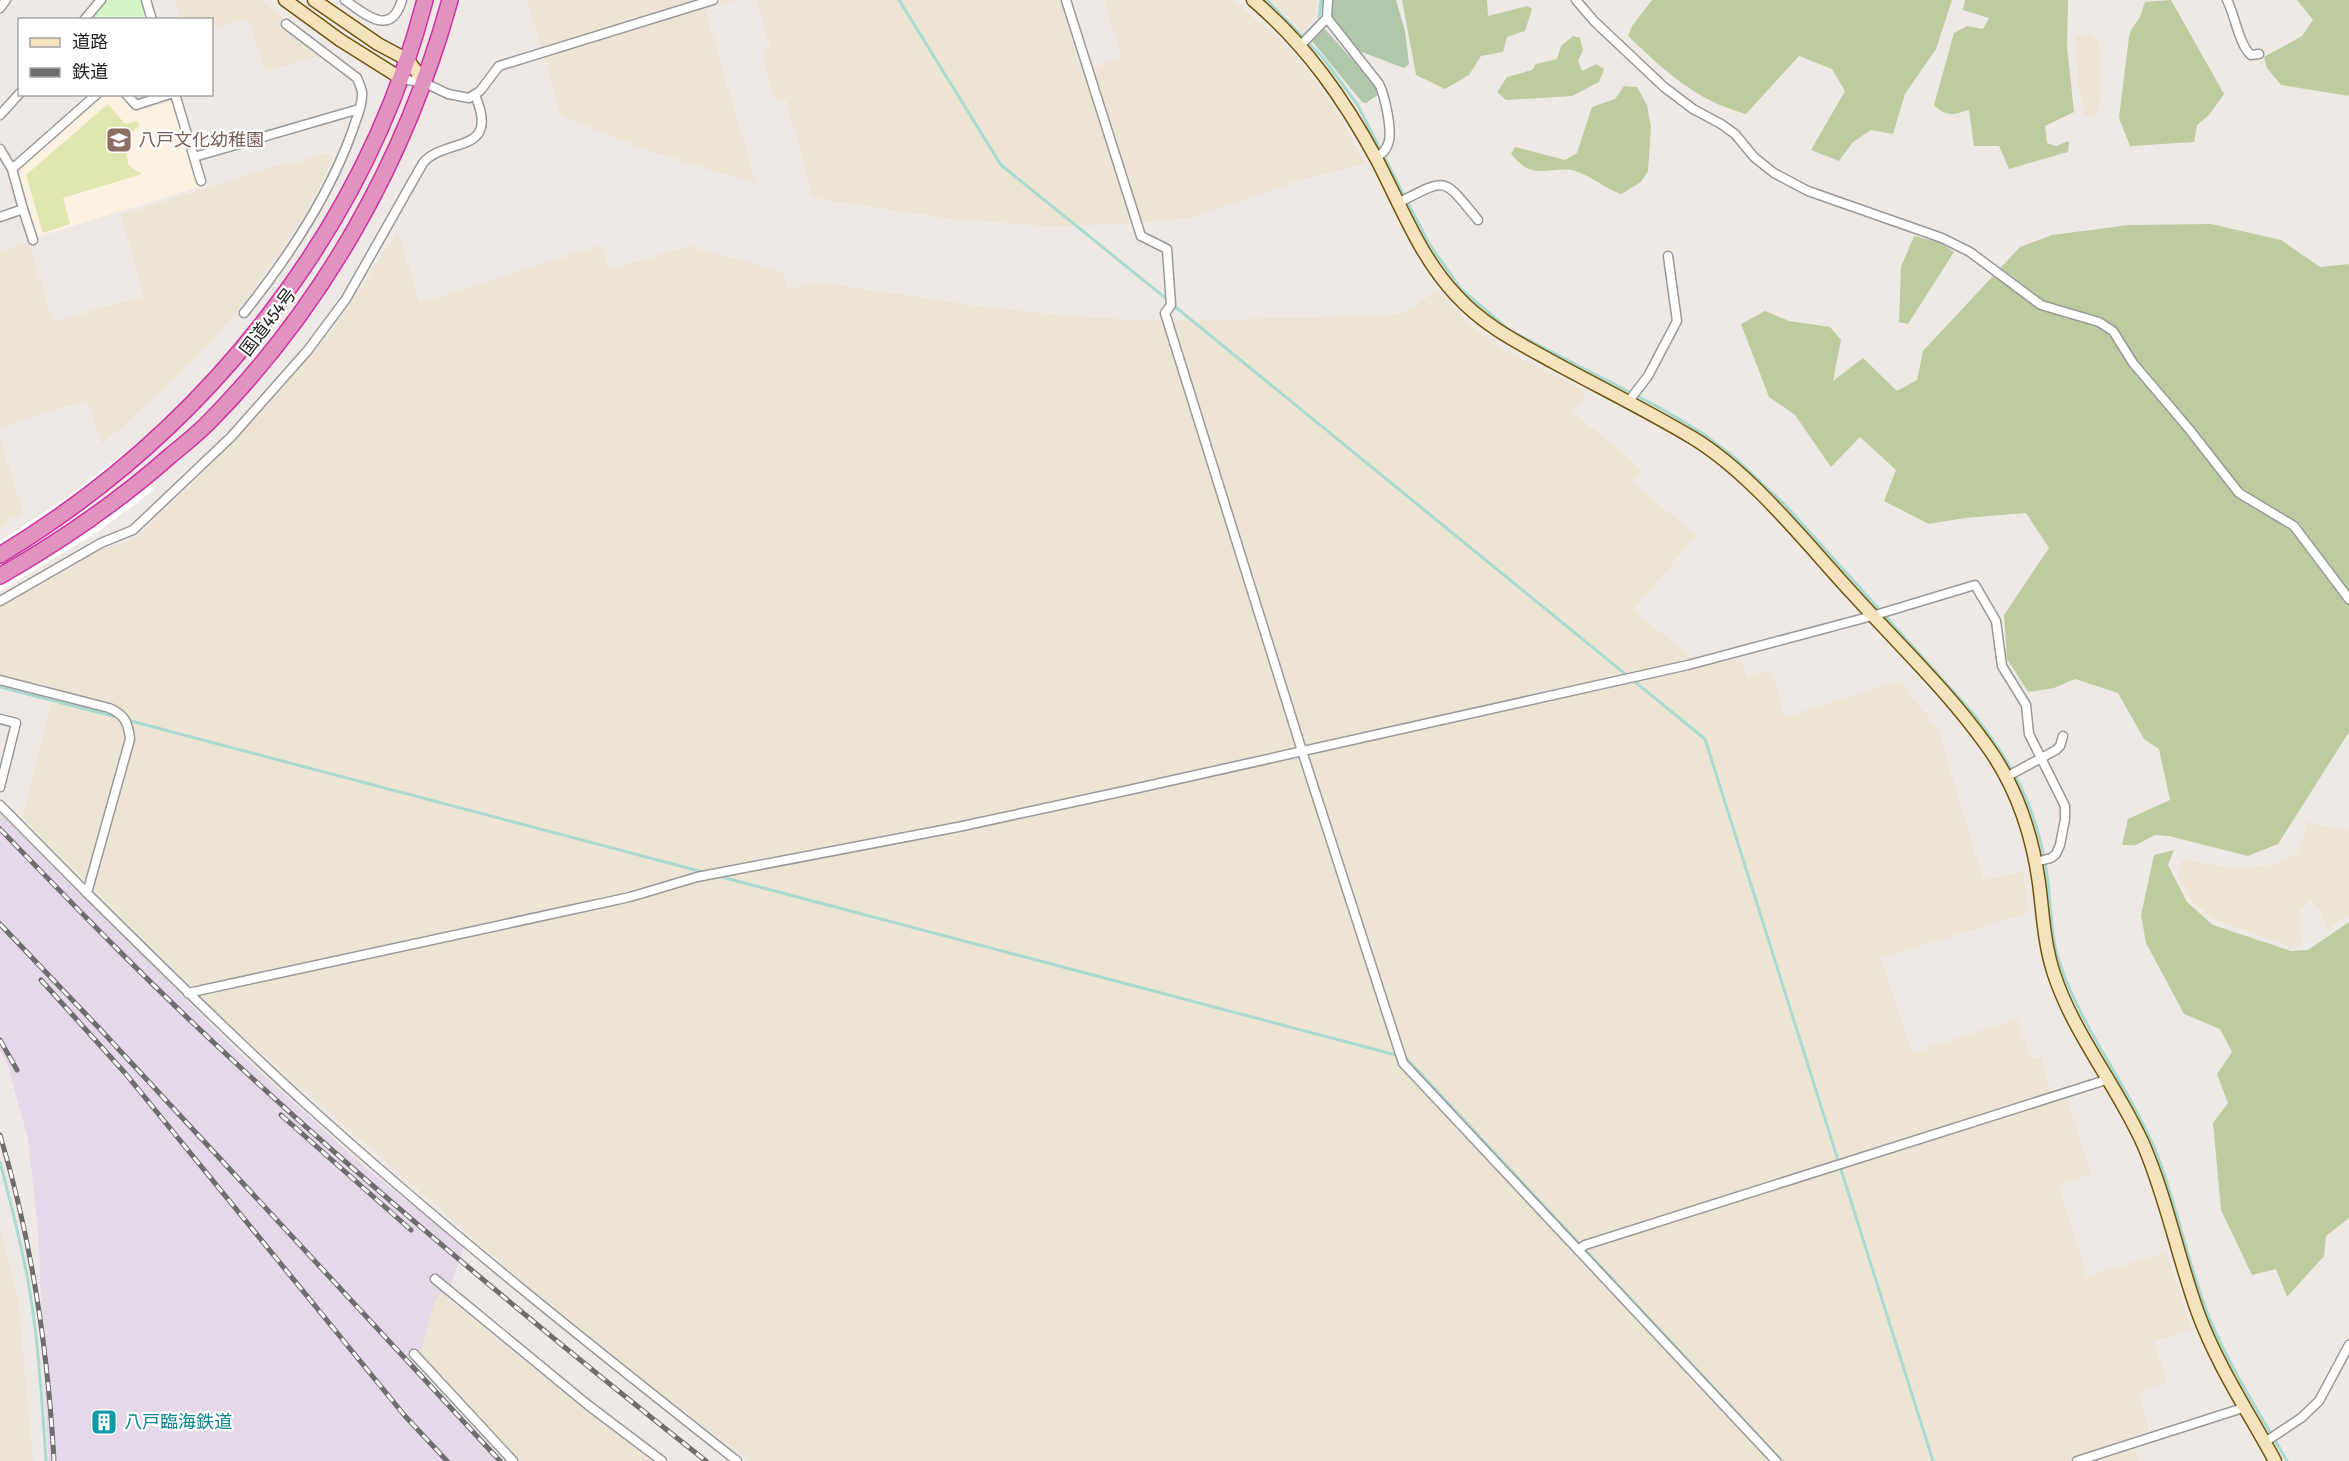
<svg xmlns="http://www.w3.org/2000/svg" width="2349" height="1461" font-family="'Fira Sans Condensed','Noto Sans JP',sans-serif">
<style>
.industrial{fill:#e5d8e8}
.education{fill:#fdf2e1}
.farmland{fill:#ede4d3}
.grass{fill:#dfe6af}
.forest{fill:#bdcc9e}
.cemetery{fill:#b0c7a9}
.park{fill:#d5f6c6}
.pier{fill:#fff}
.lines{fill:none;stroke-linecap:round;stroke-linejoin:round}
.stream{stroke:#a9dad2;stroke-width:3}
.street-casing{stroke:#999;stroke-width:11}
.secondary-casing{stroke:#70540c;stroke-width:15}
.highway-casing{stroke:#cf31a4;stroke-width:18}
.street{stroke:#fff;stroke-width:8}
.secondary{stroke:#f5e3be;stroke-width:12}
.highway{stroke:#e193c0;stroke-width:15}
.rail-casing{stroke:#6d6d6d;stroke-width:5}
.rail{stroke:#fff;stroke-width:3;stroke-dasharray:9;stroke-linecap:butt}
.labels{text-anchor:middle;stroke-width:4.5;stroke-linejoin:round;paint-order:stroke}
.education-label{font-size:18px;fill:#785e54;stroke:#fff;text-anchor:start}
.street-label{font-size:18px;fill:#1f1f1f;stroke:#fff}
.culture-label{font-size:18px;fill:#0d838f;stroke:#fff;text-anchor:start}
</style>
<rect width="100%" height="100%" fill="#efe9e6"/>
<polygon class="industrial" points="0,813 237,1051 366,1168 464,1246 421,1373 504,1461 48,1461 38,1229 28,1139 7,1063 0,1051"/>
<polygon class="education" points="103,95 120,95 137,112 169,102 174,103 199,187 37,237 19,174 21,168"/>
<g class="farmland">
<polygon points="175,0 260,0 284,19 281,25 309,44 321,55 266,71 248,18 212,29 212,20 181,19"/>
<polygon points="527,0 736,0 705,9 756,184 638,147 561,115"/>
<polygon points="757,0 1060,0 1081,71 1122,58 1104,0 1232,0 1283,42 1318,85 1342,121 1365,164 1297,181 1193,217 1128,224 1049,226 953,219 813,198 786,99 774,99 761,51 770,47"/>
<polygon points="1272,0 1317,0 1316,19 1302,31"/>
<polygon points="2090,34 2099,40 2100,104 2096,117 2085,117 2078,83 2075,36"/>
<polygon points="324,153 331,155 332,160 322,182 294,232 249,296 205,348 120,429 102,444 87,400 0,427 0,251 29,242 52,319 56,321 144,296 121,215 289,162 291,165"/>
<polygon points="398,231 420,303 602,245 609,270 689,246 782,272 788,290 815,282 991,308 1082,317 1158,321 1379,316 1398,314 1415,307 1436,290 1469,324 1500,348 1587,392 1573,412 1642,470 1632,482 1696,535 1633,610 1701,666 1741,658 1747,677 1771,670 1785,717 1902,680 1910,697 1928,716 1939,733 1983,880 2023,872 2028,913 1881,958 1912,1053 2017,1019 2031,1059 2041,1057 2052,1102 2067,1099 2091,1174 2059,1186 2087,1277 2166,1252 2192,1329 2154,1341 2167,1383 2138,1393 2149,1431 2132,1436 2139,1461 750,1461 679,1408 528,1286 235,1030 22,817 55,687 0,675 0,607 100,550 134,540 200,476 275,396 338,323"/>
<polygon points="0,439 23,512 0,527"/>
<polygon points="2307,822 2349,831 2349,914 2328,930 2319,908 2310,899 2300,911 2301,945 2289,946 2213,919 2191,900 2178,875 2182,860 2238,869 2275,864 2296,854 2302,842"/>
<polygon points="0,1225 18,1298 33,1461 0,1461"/>
<polygon points="442,1293 512,1352 652,1461 520,1461 420,1355 435,1300"/>
</g>
<path class="grass" d="M108,104L125,124L138,121L139,126C125,136 124,150 129,166L142,174L63,198L70,224L43,233L26,175Z"/>
<g class="forest">
<polygon points="1402,0 1487,0 1488,16 1527,6 1532,9 1525,31 1507,37 1503,52 1481,56 1469,75 1445,89 1416,75"/>
<path d="M1652,0H1952L1936,49L1905,94L1893,134L1871,130L1853,142L1839,161L1811,150L1845,91L1832,69L1799,56L1746,114C1695,100 1666,72 1628,36L1632,26Z"/>
<path d="M1965,0H2068L2067,46L2074,112L2045,126L2047,143L2056,146L2069,141L2068,152L2009,169L1999,146H1974L1969,110C1953,115 1947,117 1934,105L1954,33L1967,26L1983,29L1989,18L1963,10Z"/>
<polygon points="2171,0 2224,94 2209,115 2197,125 2194,142 2130,146 2119,118 2129,37 2131,30 2140,17 2145,2"/>
<polygon points="2297,0 2349,0 2349,96 2281,85 2267,68 2264,57 2302,36 2313,20"/>
<polygon points="1573,36 1580,38 1583,50 1578,61 1582,71 1596,64 1604,69 1599,82 1572,96 1506,100 1497,92 1507,77 1532,70 1536,64 1557,59 1561,46"/>
<path d="M1624,86L1637,87L1647,105L1651,127L1648,171L1641,182L1621,194C1604,188 1590,175 1575,171C1560,166 1539,176 1525,167C1520,164 1515,158 1511,154L1515,147L1565,160L1577,153L1592,107L1615,99Z"/>
<polygon points="2211,224 2281,240 2320,267 2349,264 2349,732 2278,844 2248,856 2169,836 2155,835 2136,845 2122,845 2128,819 2170,800 2159,749 2144,739 2118,693 2075,679 2054,688 2028,692 2007,659 2004,615 2049,548 2026,513 1965,518 1929,524 1884,501 1896,470 1860,437 1831,467 1795,415 1769,397 1741,324 1765,311 1789,321 1830,327 1841,340 1833,381 1863,358 1897,391 1917,380 1923,351 2020,247 2052,235 2129,225"/>
<polygon points="1914,236 1941,243 1954,252 1908,324 1899,322 1901,267"/>
<polygon points="2174,850 2168,865 2187,902 2213,925 2291,951 2308,950 2349,922 2349,1218 2326,1236 2324,1256 2287,1297 2276,1269 2252,1275 2221,1210 2213,1123 2228,1103 2217,1074 2232,1052 2220,1029 2184,1014 2146,943 2141,915 2154,855"/>
</g>
<g class="cemetery">
<polygon points="1331,0 1396,0 1405,31 1409,64 1404,68 1354,49 1332,17"/>
<polygon points="1324,28 1377,87 1379,94 1366,103 1362,102 1312,41"/>
</g>
<polygon class="park" points="106,0 141,0 147,19 89,20"/>
<g class="pier">
<polygon points="125,452 137,467 94,503 0,563 0,541 68,497"/>
<polygon points="142,475 154,490 99,531 0,591 0,569 29,553"/>
</g>
<g class="lines">
<g class="stream">
<polyline points="899,0 1001,165 1168,300"/>
<path d="M1267,0L1323,58L1357,104L1428,242L1461,289L1509,330L1662,409L1702,433L1734,457L1786,506L1971,711C2015,766 2039,811 2048,882C2051,910 2051,941 2061,967C2084,1032 2128,1086 2155,1149C2177,1203 2187,1263 2209,1317C2230,1368 2260,1414 2287,1461"/>
<polyline points="1303,36 1319,20 1321,0"/>
<polyline points="1173,305 1705,739 1933,1461"/>
<polyline points="0,687 120,718"/>
<polyline points="127,720 703,872"/>
<polyline points="718,876 1396,1055 1408,1060 1782,1461"/>
<path d="M0,1162C11,1204 22,1245 29,1287C39,1345 42,1403 46,1461"/>
</g>
<defs>
<g id="street">
<polyline points="146,0 152,20"/>
<path d="M345,0C367,16 391,37 402,0"/>
<polyline points="1066,0 1141,236 1167,249 1171,305 1165,313 1302,751 1403,1063 1776,1461"/>
<polyline points="1576,0 1594,21 1664,87 1693,109 1721,124 1735,134 1754,157 1774,173 1808,191 1942,238 1970,252 2041,305 2099,322 2113,331 2133,363 2189,429 2239,493 2294,526 2349,599"/>
<path d="M2227,0C2235,15 2239,45 2251,55L2259,54"/>
<polyline points="0,8 6,0"/>
<path d="M1327,18L1379,84C1385,96 1393,132 1388,144C1386,151 1381,154 1376,158"/>
<polyline points="84,20 101,0"/>
<polyline points="1301,45 1327,18 1328,0"/>
<polyline points="402,79 425,83 448,94 469,98 480,91 499,66 713,0"/>
<polyline points="126,94 136,105 170,94"/>
<polyline points="175,94 201,181"/>
<polyline points="0,115 20,93"/>
<polyline points="0,149 12,169 23,209 0,217"/>
<polyline points="194,157 359,109"/>
<polyline points="12,169 97,94"/>
<path d="M1398,203C1449,177 1442,177 1478,220"/>
<polyline points="23,209 33,240"/>
<path d="M244,313C288,258 328,198 352,132C356,119 363,105 362,92C361,87 359,83 357,78L286,24"/>
<polyline points="1628,402 1648,376 1677,321 1668,256"/>
<path d="M0,601L101,543L133,530L231,437L308,350L346,299L423,163C446,136 501,156 475,95"/>
<path d="M0,680L109,708C125,715 128,722 130,739L87,893C159,964 230,1035 305,1103C444,1229 590,1345 737,1461"/>
<polyline points="0,719 16,723 0,787"/>
<polyline points="2006,777 2056,750 2060,746 2063,736"/>
<polyline points="0,805 87,893"/>
<polyline points="188,993 630,897 697,877 958,827 1129,790 1688,665 1872,616 1975,585 1996,621 2002,666 2026,705 2029,734 2065,806 2065,819 2060,845 2056,854 2051,858 2036,862"/>
<polyline points="1578,1250 1585,1245 2109,1079"/>
<polyline points="435,1279 588,1405 662,1461"/>
<polyline points="414,1354 513,1461"/>
<polyline points="2265,1442 2301,1418 2319,1401 2349,1345"/>
<polyline points="2077,1461 2246,1407"/>
</g>
<g id="secondary">
<polyline points="285,0 340,40 402,79"/>
<polyline points="314,0 378,44 408,60 425,83"/>
<path d="M1253,0C1306,45 1344,99 1377,160C1401,206 1420,257 1456,295C1484,326 1519,343 1555,363C1601,388 1648,411 1693,438C1751,473 1806,543 1852,593C1897,643 1948,691 1987,746C2016,786 2032,833 2039,883C2043,914 2044,944 2054,974C2074,1035 2118,1087 2144,1146C2167,1200 2178,1258 2198,1313C2217,1365 2249,1413 2275,1461"/>
</g>
<g id="highway">
<path d="M0,555C204,432 365,232 425,0"/>
<path d="M0,576C61,541 117,503 170,456C182,446 196,435 207,424C324,306 406,159 450,0"/>
</g>
</defs>
<use href="#street" class="street-casing"/>
<use href="#secondary" class="secondary-casing"/>
<use href="#highway" class="highway-casing"/>
<use href="#street" class="street"/>
<use href="#secondary" class="secondary"/>
<use href="#highway" class="highway"/>
<defs>
<g id="rail">
<path d="M0,829C78,910 157,991 240,1067C390,1205 547,1335 706,1461"/>
<polyline points="0,924 99,1028 500,1461"/>
<polyline points="41,980 125,1073 405,1416 447,1461"/>
<polyline points="0,1040 17,1070"/>
<polyline points="281,1115 411,1230"/>
<path d="M0,1135C32,1241 48,1351 54,1461"/>
</g>
</defs>
<use href="#rail" class="rail-casing"/>
<use href="#rail" class="rail"/>
</g>
<defs>
<symbol id="school-square" viewBox="-11 -11 22 22"><rect x="-9" y="-9" width="18" height="18" rx="4" fill="#8d6e63" stroke="#fff"/><path d="M0-5L7-2L0 1L-7-2ZM-4 1L0 2.5L4 1V4Q0 6-4 4Z" fill="#fff"/></symbol>
<symbol id="building-square" viewBox="-11 -11 22 22"><rect x="-9" y="-9" width="18" height="18" rx="4" fill="#0f9aa8" stroke="#fff"/><path d="M-4-6H4V6H1V3H-1V6H-4ZM-2.5-4.3h1.7v1.8h-1.7ZM.8-4.3h1.7v1.8H.8ZM-2.5-1h1.7V.8h-1.7ZM.8-1h1.7V.8H.8Z" fill="#fff"/></symbol>
</defs>
<g fill-rule="evenodd">
<use href="#school-square" x="104" y="125" width="30" height="30"/>
<use href="#building-square" x="89" y="1407" width="30" height="30"/>
</g>
<g class="labels">
<g class="education-label">
<text x="138" y="146">八戸文化幼稚園</text>
</g>
<g class="street-label">
<text transform="translate(268 322) rotate(-53)" y="6">国道454号</text>
</g>
<g class="culture-label">
<text x="124" y="1428">八戸臨海鉄道</text>
</g>
</g>
<rect x="18" y="18" width="195" height="78" fill="#ffffff" stroke="#a5a5a5" stroke-width="1.5"/>
<rect x="30" y="38" width="30" height="9" fill="#f5e3be" stroke="#a5a5a5" stroke-width="1.5"/>
<text x="72" y="48" font-size="18" fill="#1f1f1f">道路</text>
<rect x="30" y="68" width="30" height="9" fill="#6d6d6d" stroke="#a5a5a5" stroke-width="1.5"/>
<text x="72" y="78" font-size="18" fill="#1f1f1f">鉄道</text>
</svg>
